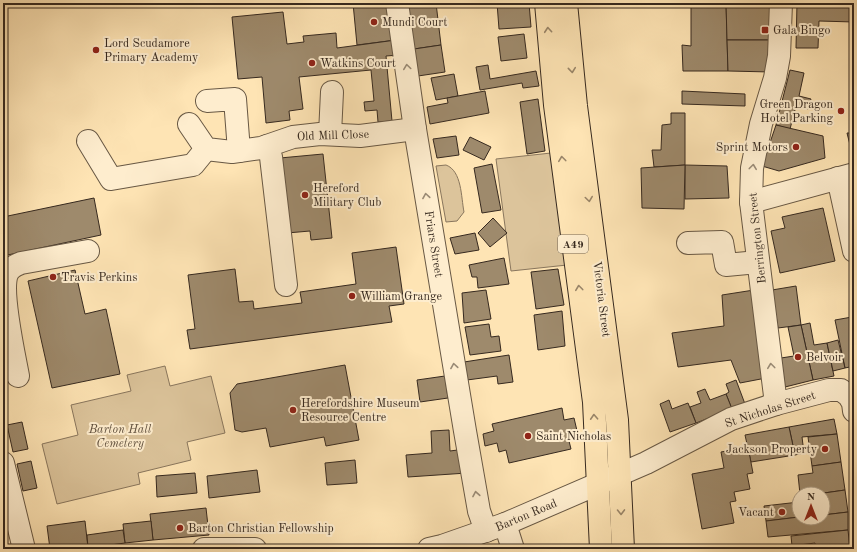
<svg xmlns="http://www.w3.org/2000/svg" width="857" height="552" font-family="'Old Standard TT',serif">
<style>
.green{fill:#dcc49b;stroke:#89765d}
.building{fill:#9e8a6c;stroke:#36291f}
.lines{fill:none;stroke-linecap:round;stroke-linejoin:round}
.minor-casing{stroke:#685844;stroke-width:24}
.highway-casing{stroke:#36291f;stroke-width:24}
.minor{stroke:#feedce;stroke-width:22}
.highway{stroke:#fee4b4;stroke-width:22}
.oneway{stroke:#9a866a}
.oneway2{stroke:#9a8b76}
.poi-dot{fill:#8f2418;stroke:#feedce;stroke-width:1.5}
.labels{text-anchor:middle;stroke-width:4;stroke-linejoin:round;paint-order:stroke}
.shield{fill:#feedce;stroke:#726454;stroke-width:1}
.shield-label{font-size:11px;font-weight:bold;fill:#36291f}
.poi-label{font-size:12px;fill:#36291f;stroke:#feedce;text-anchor:start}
.street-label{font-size:12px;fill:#36291f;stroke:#feedce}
.park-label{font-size:12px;font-style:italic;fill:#60503e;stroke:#feedce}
</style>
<rect width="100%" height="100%" fill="#fee4b4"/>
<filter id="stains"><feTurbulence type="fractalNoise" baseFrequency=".005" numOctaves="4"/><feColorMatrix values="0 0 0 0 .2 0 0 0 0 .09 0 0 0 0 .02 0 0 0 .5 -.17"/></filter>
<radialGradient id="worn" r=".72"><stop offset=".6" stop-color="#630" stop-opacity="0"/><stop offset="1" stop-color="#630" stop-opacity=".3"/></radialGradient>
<g class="green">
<polygon points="551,153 567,265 511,271 496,159"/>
<path d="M446,165C462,171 461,197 464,212L457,221L446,222L436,166Z"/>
<polygon points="165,366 170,386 211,376 225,433 187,442 191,460 138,473 140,484 57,504 42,444 78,435 71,405 131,391 127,375"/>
</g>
<g class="building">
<polygon points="353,3 392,3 396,40 357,45"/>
<polygon points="408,3 436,3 441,45 414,49"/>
<polygon points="497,3 529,3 531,27 499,29"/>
<polygon points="691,3 726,3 728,71 683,71 682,45 691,46"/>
<polygon points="726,3 772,3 772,40 727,40"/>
<polygon points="797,3 854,3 854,22 819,21 818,48 796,48"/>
<polygon points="283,12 287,44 304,42 303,36 336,33 337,48 396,40 399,55 386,56 392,121 378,122 377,110 365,111 364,102 374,101 371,70 299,77 303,109 289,111 290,120 266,123 262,77 238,79 232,17"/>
<polygon points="524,34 527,58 501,61 498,37"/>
<polygon points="727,40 772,40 771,72 728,71"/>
<polygon points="441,45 445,72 418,76 414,49"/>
<polygon points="488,65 490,79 536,71 539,86 523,88 522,83 480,90 476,67"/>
<polygon points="790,70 804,73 799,96 811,99 808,109 796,106 790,129 776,125"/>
<polygon points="454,74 458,96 436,100 431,78"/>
<polygon points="485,91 489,113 430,124 427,107 448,103 447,98"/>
<polygon points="682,91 745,94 745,106 682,104"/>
<polygon points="538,99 545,151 527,154 520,102"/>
<polygon points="671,113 685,113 685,165 654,167 652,150 661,150 662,125 671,124"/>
<polygon points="776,125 823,136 825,158 779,171 762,166"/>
<polygon points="847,133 854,133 854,161"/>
<polygon points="456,136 459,155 437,158 433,139"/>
<polygon points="470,137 491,147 484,160 463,150"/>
<polygon points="323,154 332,238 311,240 310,231 287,233 280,158"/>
<polygon points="492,164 501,210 482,213 474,168"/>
<polygon points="685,165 727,166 729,198 685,199"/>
<polygon points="685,165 684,209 642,208 641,168"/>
<polygon points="94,198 101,235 3,256 3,217"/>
<polygon points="823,208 835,261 780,273 771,231 785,228 782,217"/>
<polygon points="493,218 507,233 490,247 478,233"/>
<polygon points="475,233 479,250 455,254 450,238"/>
<polygon points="396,247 404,304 389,306 392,322 190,349 187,330 195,329 188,275 235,269 239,302 253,301 254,309 302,303 300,292 356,284 352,253"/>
<polygon points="504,258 509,284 478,288 477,277 472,277 469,265"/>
<polygon points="558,269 564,305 536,309 531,272"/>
<polygon points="75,270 85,314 106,309 120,374 52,388 28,281"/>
<polygon points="796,286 801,325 778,328 772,290"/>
<polygon points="486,290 491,319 464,323 462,293"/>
<polygon points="754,290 766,378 740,383 731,360 678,367 672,333 724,326 722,295"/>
<polygon points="562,311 565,346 538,350 534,315"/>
<polygon points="852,317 854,366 845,368 835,320"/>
<polygon points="810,323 814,345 827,343 834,376 813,380 801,325"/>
<polygon points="489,324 491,337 499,336 501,351 470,355 465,327"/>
<polygon points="801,325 813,380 785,387 781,358 794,356 788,327"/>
<polygon points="838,340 845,368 833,371 827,343"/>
<polygon points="509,355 513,382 498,384 497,376 467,380 464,362"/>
<polygon points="345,365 359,440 326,446 324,437 270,447 266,428 242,432 235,430 230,393 237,384"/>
<polygon points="445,376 448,398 420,402 417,380"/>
<polygon points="736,380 745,404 732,409 726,394 729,392 726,384"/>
<polygon points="705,389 710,400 726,394 732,409 696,423 690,407 701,403 697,392"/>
<polygon points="669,400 672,409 688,403 696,423 670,432 660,404"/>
<polygon points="562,408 564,420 574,418 578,435 568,437 571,449 509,463 506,450 499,452 497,443 485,446 483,434 494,431 492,424"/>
<polygon points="834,419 837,434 802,437 804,453 795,455 789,427"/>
<polygon points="22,422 28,449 13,452 7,425"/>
<polygon points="789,427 795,455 751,462 745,435"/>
<polygon points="449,430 450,451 465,449 467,473 408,477 406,455 432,453 431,431"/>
<polygon points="837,434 841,462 812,466 808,437"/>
<polygon points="748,447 753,473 747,474 750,489 734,492 736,501 730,502 734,523 702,529 692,474 724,468 721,452"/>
<polygon points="355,460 357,483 327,485 325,463"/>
<polygon points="31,461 37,488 23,491 17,464"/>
<polygon points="841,462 845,490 817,494 800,494 798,475 813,473 812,466"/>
<polygon points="257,470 260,492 209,498 207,476"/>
<polygon points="195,473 197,493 157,497 156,476"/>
<polygon points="845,490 848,512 823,515 823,494 817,494"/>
<polygon points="799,502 799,517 766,521 764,506"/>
<polygon points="206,508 209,535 153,540 150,514"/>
<polygon points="848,512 848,530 768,537 766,521 799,517 823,518 823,515"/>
<polygon points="85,521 88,548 50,549 47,526"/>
<polygon points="151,521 153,540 125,543 123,524"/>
<polygon points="123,530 125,543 88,548 87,535"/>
<polygon points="848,530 850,549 815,549 815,543 792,546 791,536"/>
</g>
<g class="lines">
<defs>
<g id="minor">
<polyline points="397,3 415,129 465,431 479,511 486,531"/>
<polyline points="207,101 235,99 239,151"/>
<polyline points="189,124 206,149 232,152 261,148 293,137 320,134 360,136 415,129"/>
<polyline points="330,134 332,92"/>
<polyline points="88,141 111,179 193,165 206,149"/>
<polyline points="267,146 271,157 286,285"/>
<polyline points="838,178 854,251"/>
<polyline points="751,202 854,174"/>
<polyline points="688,243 722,242 726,265 758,262"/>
<path d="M18,376C14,354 0,292 7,274C10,268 14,266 21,263L88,251"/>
<polyline points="776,404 751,202 752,168 761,124 775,78 779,56 781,3"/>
<polyline points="3,463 24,549"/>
<polyline points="505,524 513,549"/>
<polyline points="204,549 255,549"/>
<polyline points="429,549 442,546 505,524 646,463 731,419 776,404 829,390 841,390 849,396 853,403 854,411"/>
</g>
<g id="highway">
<polyline points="546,3 555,105 594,402 601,549"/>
<polyline points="566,3 576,106 617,420 623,549"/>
</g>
</defs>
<use href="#minor" class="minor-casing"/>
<use href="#highway" class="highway-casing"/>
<use href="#minor" class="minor"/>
<use href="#highway" class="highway"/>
</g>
<defs><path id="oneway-chevron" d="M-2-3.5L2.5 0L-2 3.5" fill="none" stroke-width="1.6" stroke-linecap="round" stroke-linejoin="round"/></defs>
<g class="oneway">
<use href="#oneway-chevron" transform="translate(548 30) rotate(-95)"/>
<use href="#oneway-chevron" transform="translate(572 70) rotate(84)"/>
<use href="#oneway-chevron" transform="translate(562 159) rotate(-97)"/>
<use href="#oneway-chevron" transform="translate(589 199) rotate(82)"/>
<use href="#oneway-chevron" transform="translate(579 288) rotate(-97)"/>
<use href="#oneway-chevron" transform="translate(594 417) rotate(-93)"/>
<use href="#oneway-chevron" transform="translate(621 512) rotate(89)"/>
</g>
<g class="oneway2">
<use href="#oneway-chevron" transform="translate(407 67) rotate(-98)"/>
<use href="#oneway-chevron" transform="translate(753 167) rotate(-83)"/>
<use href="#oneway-chevron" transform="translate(426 196) rotate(-99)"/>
<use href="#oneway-chevron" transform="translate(454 366) rotate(-99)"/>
<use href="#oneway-chevron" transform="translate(771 366) rotate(-97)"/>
<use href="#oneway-chevron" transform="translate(476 494) rotate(-100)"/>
</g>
<g class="poi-dot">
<circle cx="374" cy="22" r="4"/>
<rect x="761" y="26" width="8" height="8" rx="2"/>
<circle cx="96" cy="50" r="4"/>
<circle cx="312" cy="63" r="4"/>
<circle cx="841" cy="111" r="4"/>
<circle cx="796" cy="147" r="4"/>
<circle cx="305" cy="195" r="4"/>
<circle cx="53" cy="277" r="4"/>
<circle cx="352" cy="296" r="4"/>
<circle cx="798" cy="357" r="4"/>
<circle cx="293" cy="410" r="4"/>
<circle cx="528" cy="436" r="4"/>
<circle cx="825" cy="449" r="4"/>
<circle cx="782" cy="512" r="4"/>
<circle cx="180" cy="528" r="4"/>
</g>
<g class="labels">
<rect class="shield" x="558" y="235" width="30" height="18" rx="3"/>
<g class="shield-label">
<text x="573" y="248">A49</text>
</g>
<g class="poi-label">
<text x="382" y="26">Mundi Court</text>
<text x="773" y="34">Gala Bingo</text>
<text x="104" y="47">Lord Scudamore<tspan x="104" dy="14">Primary Academy</tspan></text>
<text x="320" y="67">Watkins Court</text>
<text x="833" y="108" text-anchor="end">Green Dragon<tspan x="833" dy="14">Hotel Parking</tspan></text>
<text x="788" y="151" text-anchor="end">Sprint Motors</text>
<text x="313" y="192">Hereford<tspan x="313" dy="14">Military Club</tspan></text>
<text x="61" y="281">Travis Perkins</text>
<text x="360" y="300">William Grange</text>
<text x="806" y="361">Belvoir</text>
<text x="301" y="407">Herefordshire Museum<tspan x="301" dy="14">Resource Centre</tspan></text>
<text x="536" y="440">Saint Nicholas</text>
<text x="817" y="453" text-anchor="end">Jackson Property</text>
<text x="774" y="516" text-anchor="end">Vacant</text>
<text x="188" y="532">Barton Christian Fellowship</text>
</g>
<g class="street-label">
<text transform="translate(333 135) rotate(-2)" y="4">Old Mill Close</text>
<text transform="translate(757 238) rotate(-96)" y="4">Berrington Street</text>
<text transform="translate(434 244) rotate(81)" y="4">Friars Street</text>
<text transform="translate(602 299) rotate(83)" y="4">Victoria Street</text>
<text transform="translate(770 409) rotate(-18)" y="4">St Nicholas Street</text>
<text transform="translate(526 515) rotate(-23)" y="4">Barton Road</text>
</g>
<g class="park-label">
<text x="120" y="433">Barton Hall<tspan x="120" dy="14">Cemetery</tspan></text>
</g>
</g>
<rect width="857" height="552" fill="none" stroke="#fee4b4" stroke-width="16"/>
<rect x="4" y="4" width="849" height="544" fill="none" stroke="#36291f" stroke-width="2"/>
<rect x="8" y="8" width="841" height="536" fill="none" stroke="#36291f"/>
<g transform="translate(811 506)"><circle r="19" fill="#feedce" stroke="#ae9f88"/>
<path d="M0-3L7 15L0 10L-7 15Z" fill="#8f2418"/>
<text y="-6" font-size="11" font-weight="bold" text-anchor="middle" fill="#36291f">N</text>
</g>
<rect width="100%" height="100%" filter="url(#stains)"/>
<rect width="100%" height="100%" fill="url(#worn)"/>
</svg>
